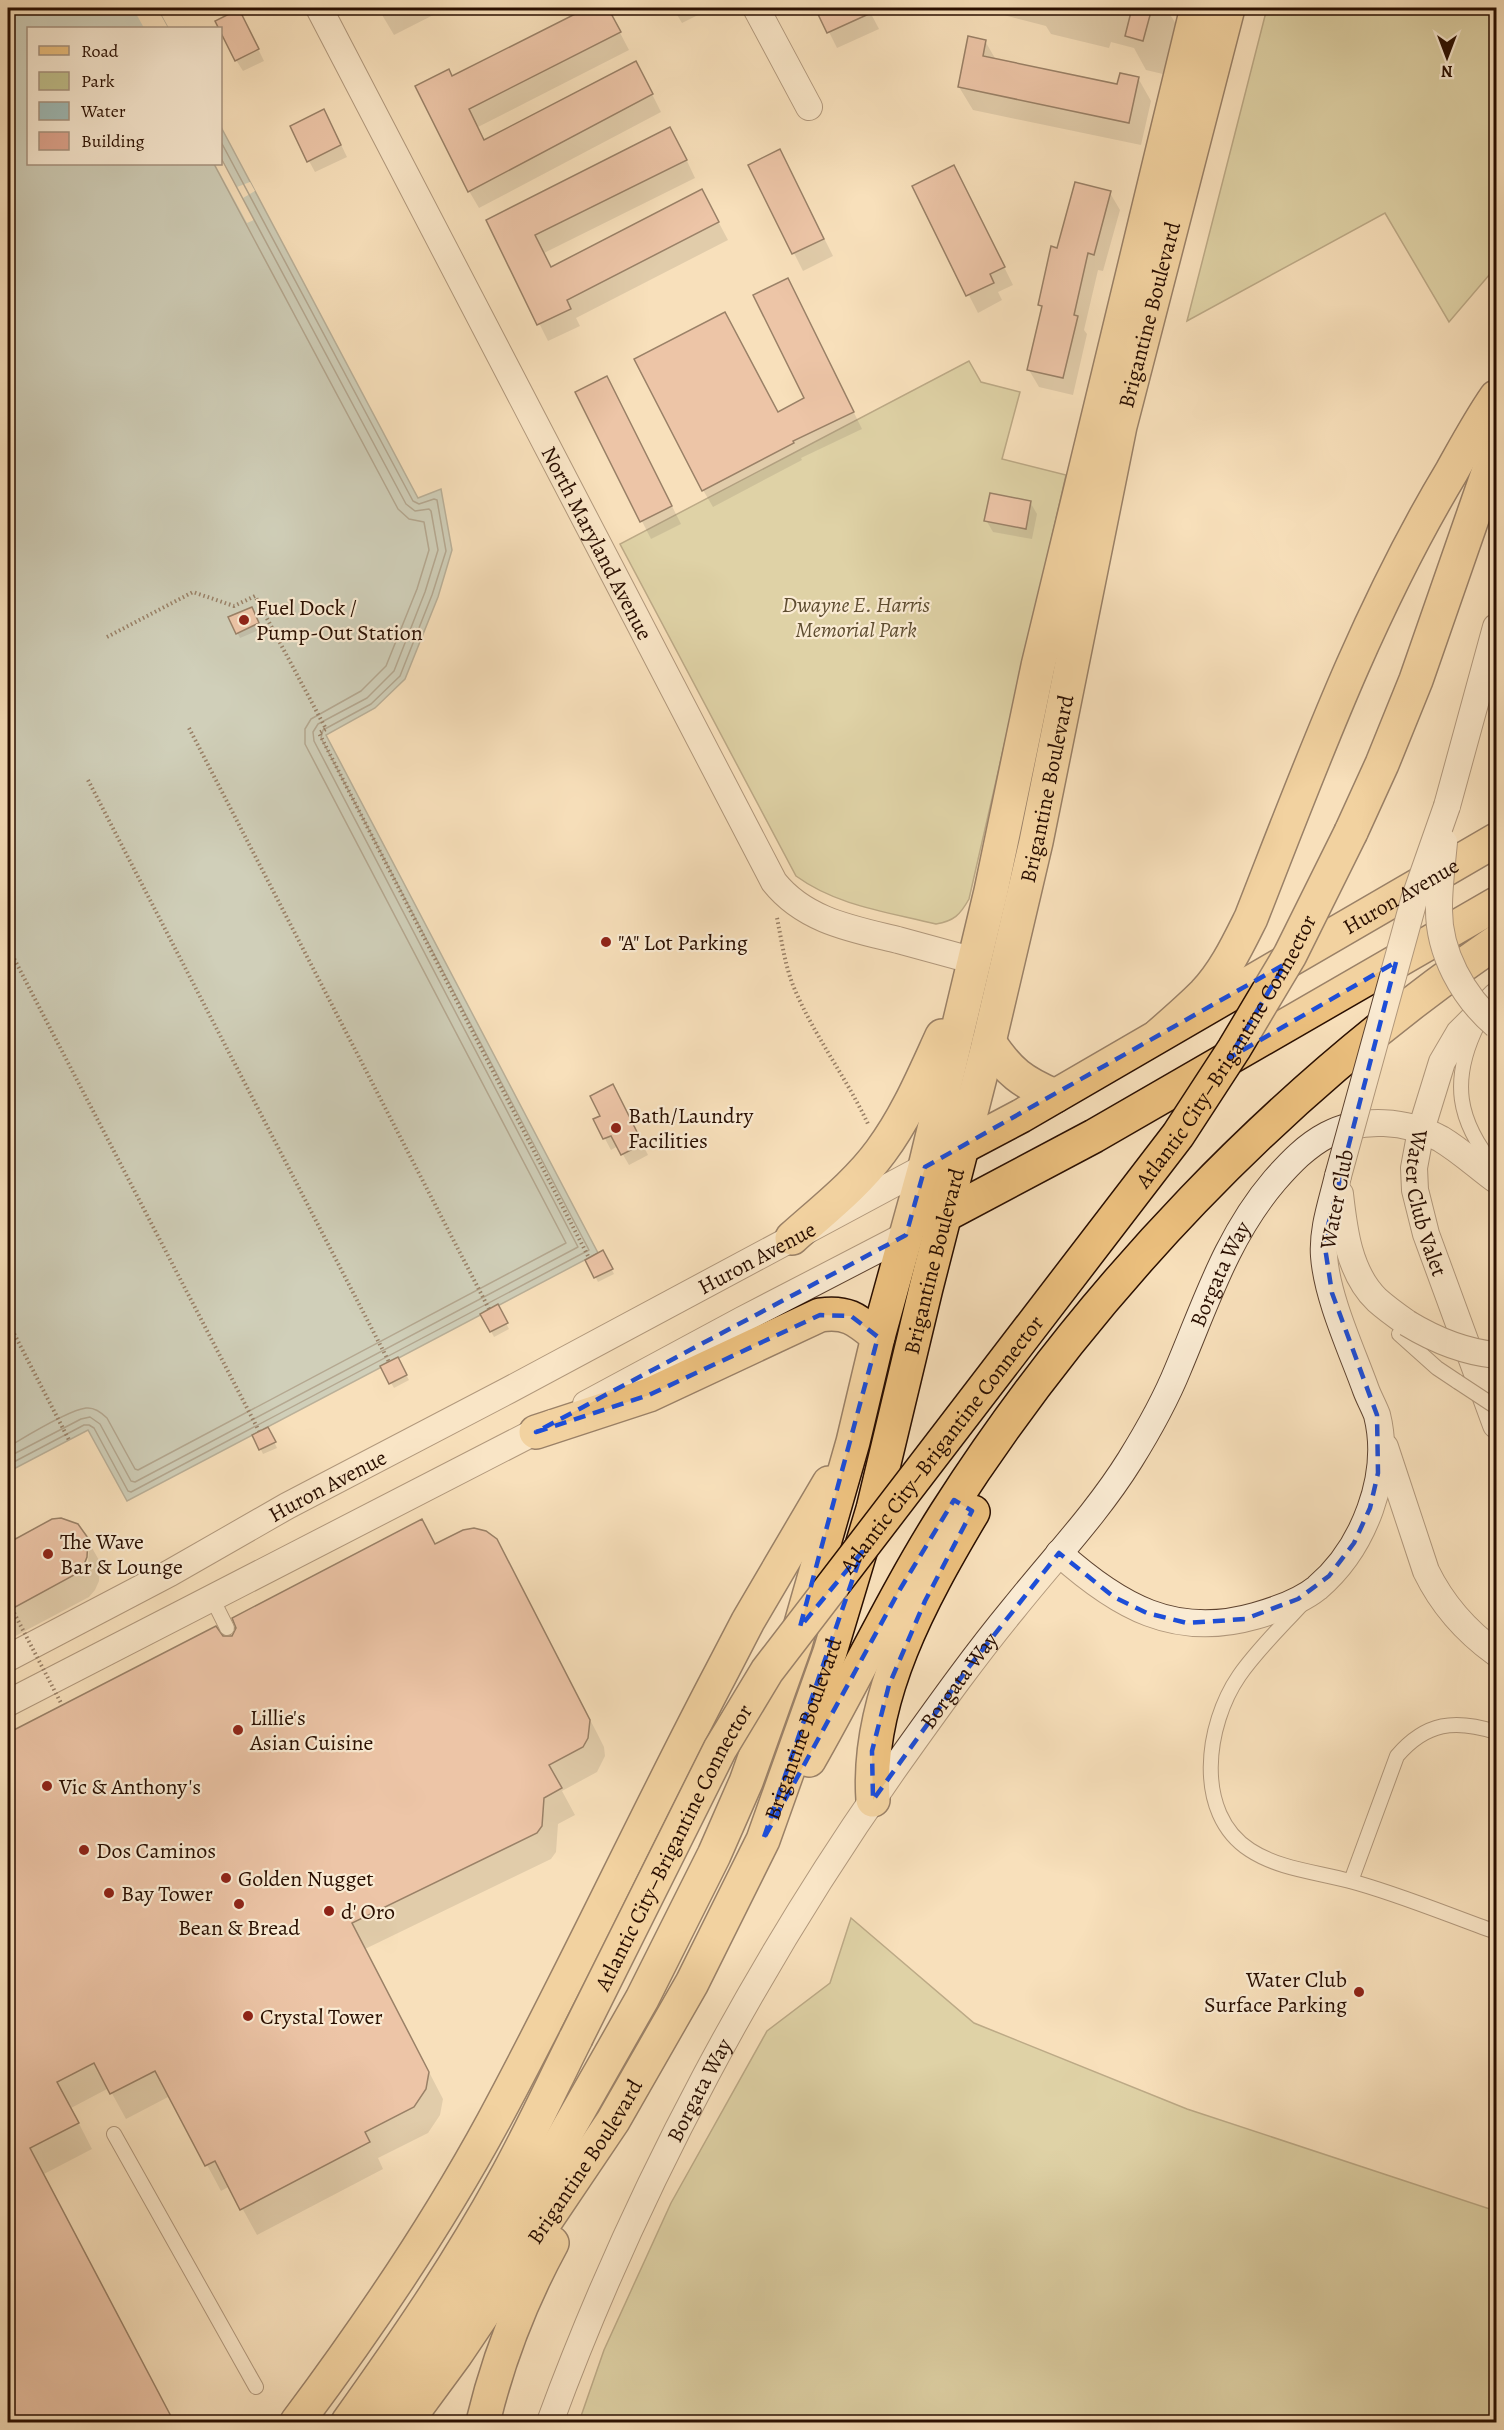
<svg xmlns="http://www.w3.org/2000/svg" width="1504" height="2430" font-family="Alegreya,serif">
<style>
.green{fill:#c1c18d;stroke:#756846;stroke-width:1.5}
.water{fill:#9fbbb7;stroke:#70766e;stroke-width:1.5}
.pier{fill:#f8e0bb}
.shadow{fill:#0003;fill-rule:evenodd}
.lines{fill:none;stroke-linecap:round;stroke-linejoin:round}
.shore{stroke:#64645c;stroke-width:1.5}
.building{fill:#dfa58f;stroke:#290e00;stroke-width:1.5}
.lane-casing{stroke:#5d422f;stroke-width:16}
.street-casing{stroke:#5d422f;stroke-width:28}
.primary-casing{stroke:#290e00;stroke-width:36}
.path{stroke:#290e00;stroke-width:4;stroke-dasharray:1.5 3;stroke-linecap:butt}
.lane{stroke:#faebd3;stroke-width:14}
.street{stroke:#faebd3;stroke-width:26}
.primary{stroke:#ecc07e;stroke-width:33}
.lane-bridge-casing{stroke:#5d422f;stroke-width:16;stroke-linecap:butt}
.street-bridge-casing{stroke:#5d422f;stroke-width:28;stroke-linecap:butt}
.primary-bridge-casing{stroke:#290e00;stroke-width:36;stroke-linecap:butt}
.path-bridge{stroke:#290e00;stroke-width:4;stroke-dasharray:1.5 3;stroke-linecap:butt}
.lane-bridge{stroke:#faebd3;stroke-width:14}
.street-bridge{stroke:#faebd3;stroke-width:26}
.primary-bridge{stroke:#ecc07e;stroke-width:33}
.marked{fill:none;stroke:#1d4ed8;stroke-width:4.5;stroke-dasharray:12 8;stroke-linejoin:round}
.poi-dot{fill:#8f2418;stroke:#faebd3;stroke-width:2}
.labels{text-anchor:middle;stroke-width:4.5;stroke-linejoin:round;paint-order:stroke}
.street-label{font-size:22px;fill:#290e00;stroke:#faebd3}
.park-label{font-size:22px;font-style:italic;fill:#5e4d31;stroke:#faebd3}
.poi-label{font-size:22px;fill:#290e00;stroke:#faebd3;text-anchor:start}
</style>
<rect width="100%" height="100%" fill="#f8e0bb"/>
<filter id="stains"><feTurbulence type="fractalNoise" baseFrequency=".00333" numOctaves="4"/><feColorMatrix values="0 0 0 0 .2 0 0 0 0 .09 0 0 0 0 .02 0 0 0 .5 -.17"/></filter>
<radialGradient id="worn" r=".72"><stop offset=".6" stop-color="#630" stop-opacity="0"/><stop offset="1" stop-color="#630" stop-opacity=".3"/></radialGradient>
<g class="green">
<polygon points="1267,8 1496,8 1496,267 1449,322 1385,213 1187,321"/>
<path d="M969,361L981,382L1020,392L1002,459L1066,475L969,899C960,915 954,921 936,924C888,912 837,906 796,876L620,544Z"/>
<polygon points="851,1918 974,2023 1187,2109 1496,2211 1496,2422 579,2422 604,2350 671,2203 767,2031 830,1983"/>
</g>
<polygon class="water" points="8,8 157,8 168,28 28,28 28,164 220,164 221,127 418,498 441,489 452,550 438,597 405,679 375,708 326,735 598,1253 127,1501 88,1430 8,1472"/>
<g class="pier">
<polygon points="133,8 157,8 168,28 144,28"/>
<polygon points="221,156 237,187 250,182 255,191 243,198 254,220 247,223 215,164 220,164"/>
</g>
<g class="shadow">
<polygon points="378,8 447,8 394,35"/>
<polygon points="591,8 607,8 629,50 478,127 485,141 645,80 661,112 479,208 469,191 452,78"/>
<polygon points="673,8 709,8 710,9 682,23"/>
<polygon points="817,8 868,8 879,29 837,48"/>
<polygon points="996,8 1166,8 1176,24 1163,74 1146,70 1134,48 1111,42 1109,48 1051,34 1046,26 1000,14"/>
<polygon points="245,22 264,61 243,71 236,60"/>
<polygon points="985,41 996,60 1118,86 1138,78 1151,101 1141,145 973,110 959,87"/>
<polygon points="330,122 347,157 315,172 309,161"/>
<polygon points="680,146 695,178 544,253 551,268 711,208 728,240 576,318 580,326 548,341 488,221"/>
<polygon points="750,166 789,168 833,256 803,271"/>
<polygon points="963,184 1013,285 998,292 1002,300 978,313 914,187"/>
<polygon points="1110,193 1120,210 1103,271 1098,270 1084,330 1087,334 1073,395 1039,387 1029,370 1043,310 1040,304 1058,249"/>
<polygon points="797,297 862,429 801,458 802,460 713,507 703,490 778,413 806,399"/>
<polygon points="577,393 616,395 681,524 651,539"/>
<polygon points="1030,502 1037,514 1032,539 993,532 986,520"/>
<polygon points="254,613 261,629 240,638 230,618"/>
<polygon points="619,1097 648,1155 629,1165 618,1146 611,1150 595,1120 602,1116"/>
<polygon points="603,1252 614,1274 598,1282 587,1260"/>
<polygon points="497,1306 509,1329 494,1337 482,1314"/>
<polygon points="397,1359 409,1380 394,1388 382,1367"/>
<polygon points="268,1429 277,1448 263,1454 254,1435"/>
<path d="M53,1520L87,1539L100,1562L99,1581L95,1590L89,1597L8,1640V1544ZM86,1545H89L88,1565H85Z"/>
<polygon points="496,1540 597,1733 604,1747 605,1756 597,1772 562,1791 575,1815 558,1824 556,1852 551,1859 365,1949 443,2099 440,2115 428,2133 378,2158 383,2169 257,2235 230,2186 221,2191 170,2096 126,2119 109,2088 71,2108 92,2149 44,2174 173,2422 8,2422 8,1735 215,1628 222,1637 232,1637 435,1546"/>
</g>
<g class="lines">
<g class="shore">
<path d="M8,1447C25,1437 68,1410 86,1408C94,1407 101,1412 107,1418L135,1469L138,1470L566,1243L305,744V729L311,719L361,691L386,666L417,589L429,550L424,522L409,519L398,509L214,164"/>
<polyline points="8,1457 81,1419 90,1417 100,1424 131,1481 135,1482 578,1247 314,741 313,732 318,724 367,698 394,671 425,592 438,550 431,511 429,509 415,511 406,504 220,156"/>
<polyline points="8,1465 84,1425 89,1425 94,1428 128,1491 131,1492 589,1250 321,738 323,730 371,704 400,676 432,595 446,551 437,500 434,499 419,504 413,501 220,140"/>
</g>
</g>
<g class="building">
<polygon points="587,8 608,8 621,32 469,109 484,140 636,61 653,94 468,192 415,86 449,69 452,76"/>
<polygon points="815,8 882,8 827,33"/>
<polygon points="1132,8 1152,8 1143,41 1125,36"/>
<polygon points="239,9 259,49 235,61 215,21"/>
<polygon points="968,36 986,40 983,56 1117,84 1120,73 1139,77 1129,123 958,87"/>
<polygon points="324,109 341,145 307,162 290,126"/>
<polygon points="670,127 687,160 535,235 551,267 702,189 719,222 567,300 571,309 537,325 486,220"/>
<polygon points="780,149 824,239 792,254 748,165"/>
<polygon points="954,165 1005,267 990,274 994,283 966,296 912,186"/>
<polygon points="1075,182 1111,191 1094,255 1088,253 1074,315 1078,316 1063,378 1027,370 1042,306 1038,305 1051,246 1057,248"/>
<polygon points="788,278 854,412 793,441 794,443 702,491 634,359 725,312 778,412 804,398 753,295"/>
<polygon points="607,376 672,506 640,522 575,392"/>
<polygon points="990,493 1031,501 1026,529 984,521"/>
<polygon points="252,607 259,623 236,634 228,617"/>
<polygon points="613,1084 643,1144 621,1155 611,1136 603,1139 593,1119 600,1116 590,1096"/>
<polygon points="603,1250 613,1269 594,1278 585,1260"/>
<polygon points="498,1304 508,1323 490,1332 480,1314"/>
<polygon points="398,1357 407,1375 389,1384 380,1366"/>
<polygon points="268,1427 276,1442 259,1450 252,1435"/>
<polygon points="61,1518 78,1524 88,1538 87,1557 83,1567 76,1574 8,1611 8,1543 52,1519"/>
<polygon points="422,1519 435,1544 463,1530 474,1528 486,1531 497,1539 590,1720 588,1738 583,1747 549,1765 562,1788 544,1798 542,1826 537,1833 352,1923 429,2072 426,2089 414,2107 365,2132 370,2142 240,2210 215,2161 205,2166 155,2071 110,2094 94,2063 57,2082 79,2123 30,2148 174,2422 8,2422 8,1733 216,1626 223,1636 232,1636 236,1628 232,1618"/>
</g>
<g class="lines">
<defs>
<g id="lane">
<path d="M1478,1024C1450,1080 1457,1121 1496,1168"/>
<polyline points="1399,1334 1437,1368 1458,1382"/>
<polyline points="212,1598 227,1628"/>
<path d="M1302,1604C1281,1627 1257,1650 1239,1676C1206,1724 1193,1813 1250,1850C1279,1869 1317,1872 1350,1881C1399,1894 1448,1915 1496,1932"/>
<path d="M1351,1881L1397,1756C1426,1722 1455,1719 1496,1732"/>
<polyline points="114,2134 256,2387"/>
</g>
<g id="street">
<path id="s1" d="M319,8L774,882C805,921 853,929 898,940C924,947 950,954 975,961"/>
<polyline points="756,8 809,107"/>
<polyline points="1447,806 1496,627"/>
<path id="s2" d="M1496,996L1459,1033L1442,1062L1421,1130L1414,1168L1415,1190L1426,1234L1496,1425"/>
<path d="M1340,1194C1344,1230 1349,1273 1377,1300C1386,1308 1397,1316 1407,1323"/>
<polyline points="586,1404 742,1320 906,1235"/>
<path d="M1385,1447L1426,1571C1442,1604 1467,1632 1496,1653"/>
<path d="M1059,1553C1118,1606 1175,1639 1255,1616C1276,1610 1301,1601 1317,1588C1364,1548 1392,1475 1377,1415C1374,1407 1369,1398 1366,1390C1352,1351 1327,1298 1324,1256C1322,1229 1332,1202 1338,1176"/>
<path id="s3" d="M8,1658L170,1573L287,1506L509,1390L925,1167"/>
<polyline points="8,1703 552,1423"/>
<path id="s4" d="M550,2422C635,2190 762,1953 906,1752C941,1703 976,1654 1014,1608C1053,1559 1097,1513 1130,1460C1148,1431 1165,1401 1178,1369C1206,1303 1227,1236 1275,1180C1290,1163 1306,1146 1327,1135C1361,1117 1407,1120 1441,1139C1461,1151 1478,1167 1496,1180"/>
</g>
<g id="primary">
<polyline points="1351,832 1382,764 1416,680 1496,450"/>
<path d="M1159,1035C1174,1022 1190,1008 1204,994C1225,972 1238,944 1251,918C1311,765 1367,612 1452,471C1466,446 1480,420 1496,397"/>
<path d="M989,1042C1009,1072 1022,1082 1055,1096"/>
<path id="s5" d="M951,1153L1021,1116L1496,840"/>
<polyline points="932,1222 1094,1136 1496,904"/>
<path d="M792,1238C822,1211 857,1184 881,1151C907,1116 924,1075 942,1036"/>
<path d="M536,1432L649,1395L820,1315C848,1311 857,1320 878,1337"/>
<path d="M809,1760C856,1678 895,1593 946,1513C1089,1290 1278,1092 1496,942"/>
<path d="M873,1800C866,1698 922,1598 973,1512"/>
<path d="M297,2422C368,2327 436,2227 493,2122C573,1974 643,1821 721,1673L748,1621L829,1483"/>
<path d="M348,2422C403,2345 458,2265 504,2181C530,2134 552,2086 576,2038"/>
<polyline points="371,2422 454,2308 505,2231 554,2154 642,1999 714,1855 746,1782 795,1645 853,1442 878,1337 925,1167 991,891 1038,666 1197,8"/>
<path id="s6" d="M406,2422L456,2354L613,2121L692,1983L763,1840L830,1652L873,1509L926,1288L989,1042L1036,842L1120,426L1228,8"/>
<path d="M483,2422C498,2359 521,2300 552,2243"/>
</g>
</defs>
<use href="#lane" class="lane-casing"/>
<use href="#street" class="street-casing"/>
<use href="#primary" class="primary-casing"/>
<g class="path">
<polyline points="107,637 193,592 234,606 255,596 326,729 319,733 589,1258"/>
<polyline points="189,728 489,1309"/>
<polyline points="88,780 389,1362"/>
<path d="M777,918C782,942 785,967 795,990C815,1037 846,1077 868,1124"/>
<polyline points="8,947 259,1431"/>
<polyline points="8,1322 69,1440"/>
</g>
<use href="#lane" class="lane"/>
<use href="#street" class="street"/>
<use href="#primary" class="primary"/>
<defs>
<polyline id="lane-bridge" points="1458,1382 1496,1407"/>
<g id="street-bridge">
<path d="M1444,842C1442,864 1439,886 1439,907C1438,952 1463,997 1496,1025"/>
<polyline points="1338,1176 1414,900 1447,806"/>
<path d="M1407,1323C1435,1340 1464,1352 1496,1355"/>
</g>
<g id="primary-bridge">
<path id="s7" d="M576,2038L720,1749L767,1671L1178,1135L1234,1049L1290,955L1351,832"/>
</g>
</defs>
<use href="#lane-bridge" class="lane-bridge-casing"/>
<use href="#street-bridge" class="street-bridge-casing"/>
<use href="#primary-bridge" class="primary-bridge-casing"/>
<polyline class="path-bridge" points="12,1609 62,1705"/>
<use href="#lane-bridge" class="lane-bridge"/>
<use href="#street-bridge" class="street-bridge"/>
<use href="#primary-bridge" class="primary-bridge"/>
</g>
<path d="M0 0H1504V2430H0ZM1396,962L1324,1241L1332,1293L1377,1415L1378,1473L1370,1508L1354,1543L1329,1576L1298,1599L1245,1619L1187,1623L1147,1613L1114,1597L1059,1553L968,1668L873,1800L872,1751L889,1685L925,1601L972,1511L954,1500L899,1591L763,1840L862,1552L800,1627L878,1337L851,1316L820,1315L649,1395L536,1432L906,1235L925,1167L1285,964L1229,1058Z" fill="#f8e0bb" fill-opacity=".55" fill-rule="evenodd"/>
<path class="marked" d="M1396,962L1324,1241L1332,1293L1377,1415L1378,1473L1370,1508L1354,1543L1329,1576L1298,1599L1245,1619L1187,1623L1147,1613L1114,1597L1059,1553L968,1668L873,1800L872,1751L889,1685L925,1601L972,1511L954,1500L899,1591L763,1840L862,1552L800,1627L878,1337L851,1316L820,1315L649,1395L536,1432L906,1235L925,1167L1285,964L1229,1058Z"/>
<g class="poi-dot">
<circle cx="244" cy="620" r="6"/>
<circle cx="606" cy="942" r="6"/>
<circle cx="616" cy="1128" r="6"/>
<circle cx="48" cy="1554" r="6"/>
<circle cx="238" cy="1730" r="6"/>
<circle cx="47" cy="1786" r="6"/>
<circle cx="84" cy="1850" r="6"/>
<circle cx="226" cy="1878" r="6"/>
<circle cx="109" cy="1893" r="6"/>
<circle cx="239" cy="1904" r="6"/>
<circle cx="329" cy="1911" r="6"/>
<circle cx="1359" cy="1992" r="6"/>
<circle cx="248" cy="2016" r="6"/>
</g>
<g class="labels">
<g class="street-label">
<text dy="8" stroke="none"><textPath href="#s6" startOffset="2259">Brigantine Boulevard</textPath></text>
<text dy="8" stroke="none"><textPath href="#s1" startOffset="603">North Maryland Avenue</textPath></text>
<text dy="8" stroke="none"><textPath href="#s6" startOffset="1774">Brigantine Boulevard</textPath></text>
<text dy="8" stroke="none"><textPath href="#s5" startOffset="518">Huron Avenue</textPath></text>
<text dy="8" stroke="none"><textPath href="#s7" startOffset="1186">Atlantic City–Brigantine Connector</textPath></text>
<text transform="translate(1336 1199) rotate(-79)" y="8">Water Club</text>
<text dy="8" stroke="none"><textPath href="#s2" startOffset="232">Water Club Valet</textPath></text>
<text dy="8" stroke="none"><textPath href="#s3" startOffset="849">Huron Avenue</textPath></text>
<text dy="8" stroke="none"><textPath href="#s6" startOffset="1288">Brigantine Boulevard</textPath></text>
<text dy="8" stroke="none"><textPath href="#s4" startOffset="1336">Borgata Way</textPath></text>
<text dy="8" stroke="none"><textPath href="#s7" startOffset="700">Atlantic City–Brigantine Connector</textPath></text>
<text dy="8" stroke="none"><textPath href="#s3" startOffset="363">Huron Avenue</textPath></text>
<text dy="8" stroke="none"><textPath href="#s4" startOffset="850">Borgata Way</textPath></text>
<text dy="8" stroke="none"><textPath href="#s6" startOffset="802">Brigantine Boulevard</textPath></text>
<text dy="8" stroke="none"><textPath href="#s7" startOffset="214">Atlantic City–Brigantine Connector</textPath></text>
<text dy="8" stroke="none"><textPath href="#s4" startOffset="364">Borgata Way</textPath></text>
<text dy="8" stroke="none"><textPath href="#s6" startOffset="316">Brigantine Boulevard</textPath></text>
</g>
<g class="park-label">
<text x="856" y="612">Dwayne E. Harris<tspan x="856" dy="25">Memorial Park</tspan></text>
</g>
<g class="poi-label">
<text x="256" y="615">Fuel Dock /<tspan x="256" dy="25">Pump-Out Station</tspan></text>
<text x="618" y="950">"A" Lot Parking</text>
<text x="628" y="1123">Bath/Laundry<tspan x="628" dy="25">Facilities</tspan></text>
<text x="60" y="1549">The Wave<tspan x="60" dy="25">Bar &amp; Lounge</tspan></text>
<text x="250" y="1725">Lillie's<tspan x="250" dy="25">Asian Cuisine</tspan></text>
<text x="59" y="1794">Vic &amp; Anthony's</text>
<text x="96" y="1858">Dos Caminos</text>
<text x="238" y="1886">Golden Nugget</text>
<text x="121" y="1901">Bay Tower</text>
<text x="341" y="1919">d' Oro</text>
<text x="239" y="1935" text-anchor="middle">Bean &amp; Bread</text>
<text x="1347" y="1987" text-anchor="end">Water Club<tspan x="1347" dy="25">Surface Parking</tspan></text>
<text x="260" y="2024">Crystal Tower</text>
</g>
</g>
<rect width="1504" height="2430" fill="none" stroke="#f8e0bb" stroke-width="30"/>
<rect x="9" y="9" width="1486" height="2412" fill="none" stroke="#290e00" stroke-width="3"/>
<rect x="15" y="15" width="1474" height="2400" fill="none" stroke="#290e00" stroke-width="1.5"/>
<rect x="27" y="27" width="195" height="138" fill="#faebd3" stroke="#a6937f" stroke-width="1.5"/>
<rect x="39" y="46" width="30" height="9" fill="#ecc07e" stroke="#a6937f" stroke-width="1.5"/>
<text x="81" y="57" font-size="18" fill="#290e00">Road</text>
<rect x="39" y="72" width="30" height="18" fill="#c1c18d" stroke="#a6937f" stroke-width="1.5"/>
<text x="81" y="87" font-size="18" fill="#290e00">Park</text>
<rect x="39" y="102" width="30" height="18" fill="#9fbbb7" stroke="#a6937f" stroke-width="1.5"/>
<text x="81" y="117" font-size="18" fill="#290e00">Water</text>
<rect x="39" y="132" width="30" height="18" fill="#dfa58f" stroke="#a6937f" stroke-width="1.5"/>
<text x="81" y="147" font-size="18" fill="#290e00">Building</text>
<g transform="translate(1447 57) rotate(180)" stroke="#faebd3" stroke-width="4.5" paint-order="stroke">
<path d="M0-4.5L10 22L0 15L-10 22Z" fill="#290e00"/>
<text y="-9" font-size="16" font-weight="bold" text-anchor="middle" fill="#290e00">N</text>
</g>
<rect width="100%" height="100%" filter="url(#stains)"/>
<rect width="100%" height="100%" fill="url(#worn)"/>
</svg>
